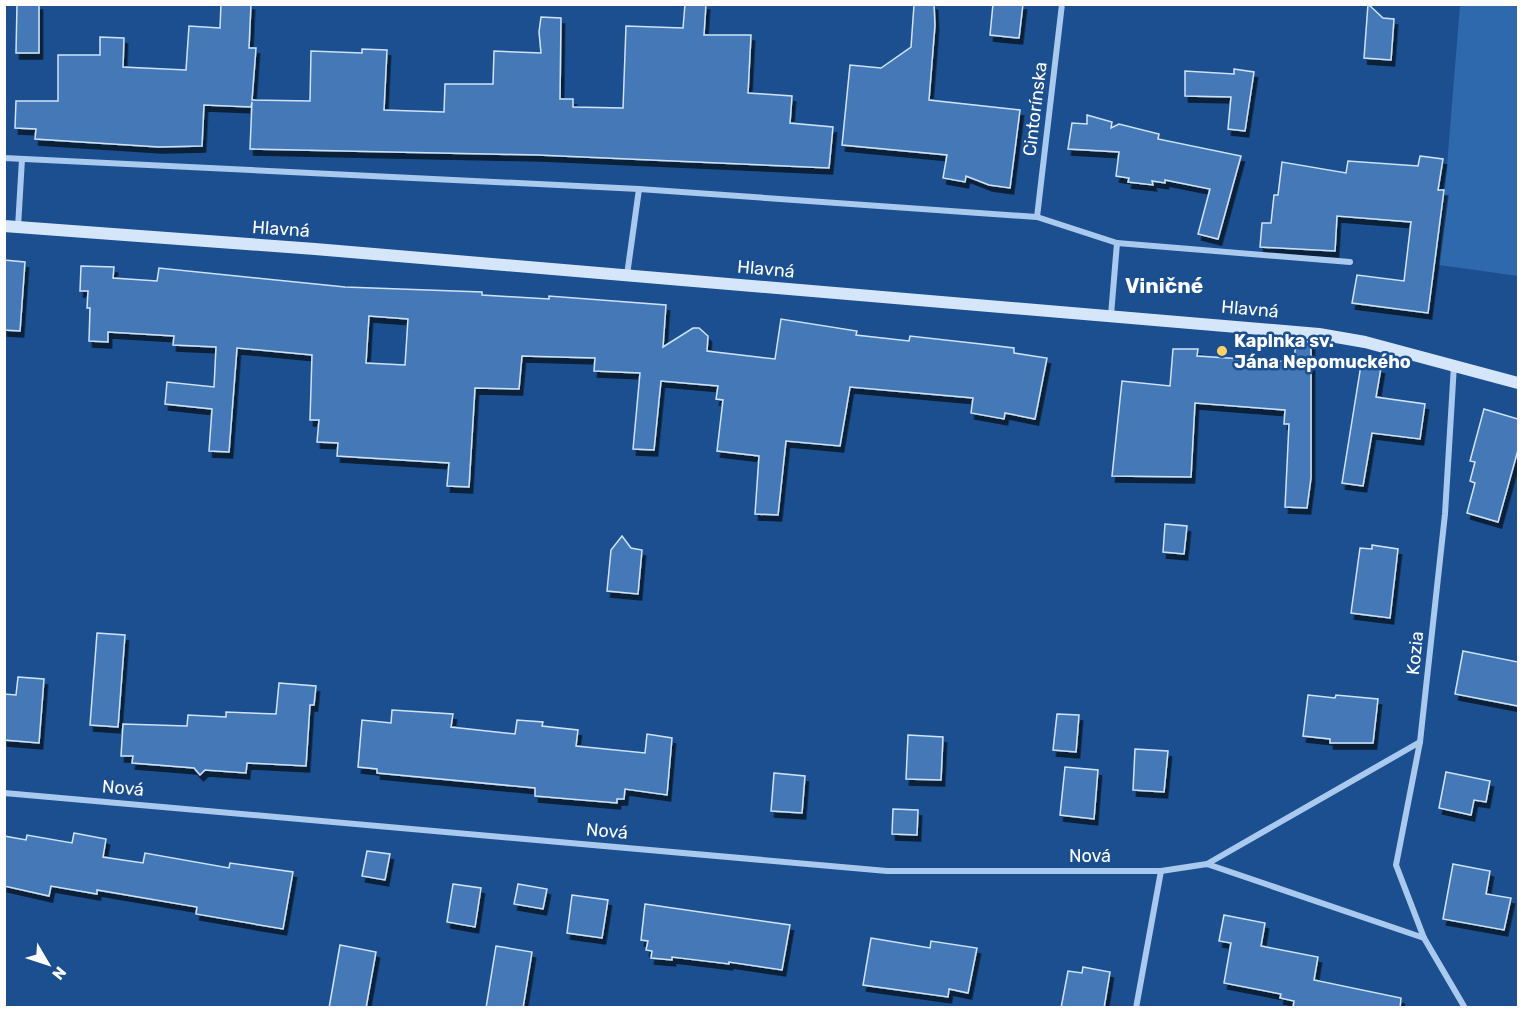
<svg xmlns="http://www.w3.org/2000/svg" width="1523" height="1012" font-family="Rubik,sans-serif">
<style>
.green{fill:#2e69ad}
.building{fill:#4478b7;stroke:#cfe3fa;stroke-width:1.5;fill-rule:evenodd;filter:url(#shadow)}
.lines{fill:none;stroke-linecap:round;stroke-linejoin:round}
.street{stroke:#a9c9ee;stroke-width:6}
.secondary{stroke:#d6e6fa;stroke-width:12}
.poi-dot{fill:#ffd166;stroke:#1b4f8f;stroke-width:2}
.labels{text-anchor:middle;stroke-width:5;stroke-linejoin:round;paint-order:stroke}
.street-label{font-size:18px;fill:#fff;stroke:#1b4f8f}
.poi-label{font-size:18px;font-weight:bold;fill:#fff;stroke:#1b4f8f;text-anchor:start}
.quarter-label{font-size:21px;font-weight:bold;fill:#fff;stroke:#1b4f8f}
</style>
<defs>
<filter id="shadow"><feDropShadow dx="3.5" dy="6" stdDeviation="0" flood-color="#0009"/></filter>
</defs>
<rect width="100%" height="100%" fill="#1b4f8f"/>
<polygon class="green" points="1460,5 1518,5 1518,276 1439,265"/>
<g class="building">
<polygon points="17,4 39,4 39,53 16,53"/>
<polygon points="221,4 251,4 249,48 256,48 252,100 310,101 311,51 362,53 362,49 387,50 384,110 444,112 445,84 493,84 494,51 541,53 539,32 541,17 561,18 560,99 573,99 573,107 623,108 626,26 683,28 685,4 706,4 704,35 751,35 748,93 792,96 790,123 833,127 829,168 538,155 250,149 252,102 251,107 204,105 202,146 159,147 35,139 36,129 15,128 16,101 58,101 58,55 100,55 100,37 124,38 123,67 186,70 189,26 220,28"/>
<polygon points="934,4 935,25 929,100 1020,110 1010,188 989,185 966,176 965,182 943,178 947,155 842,145 850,65 881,68 911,47 914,5"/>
<polygon points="993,4 1023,4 1019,38 990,35"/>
<polygon points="1368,4 1383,18 1394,19 1391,60 1364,58"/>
<polygon points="1234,69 1254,72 1245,131 1228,129 1231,97 1185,96 1185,71 1234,74"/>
<polygon points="1087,115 1112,122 1111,128 1119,124 1159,134 1158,139 1241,156 1218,239 1198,234 1210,189 1165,180 1165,183 1152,181 1153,185 1128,182 1129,178 1116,176 1119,152 1068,149 1072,123 1087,124"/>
<polygon points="1420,156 1443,159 1438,190 1444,190 1428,313 1352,303 1357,275 1404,281 1411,222 1337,216 1335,251 1260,247 1262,223 1271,223 1274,195 1278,195 1282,162 1346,173 1348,161 1418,166"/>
<polygon points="4,260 25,262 20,331 4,330"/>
<path d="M81,266L114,267L113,278L157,281L159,268L345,287L482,292V295L549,299V296L666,305L663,347L693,328H699L708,336L707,351L775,359L781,319L857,331L856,335L909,341L910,336L981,344L1014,348V353L1047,358L1035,419L1005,413L1004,419L971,413L973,398L850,387L840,446L786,441L778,515L755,514L759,456L717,451L723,400L716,399L718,386L661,381L654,450L633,449L640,373L594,371L595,358L522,356L519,389L475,388L469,487L447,486L449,463L337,456L338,443L317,442L319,420H310L312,355L237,348L229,452L209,451L212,409L165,404L167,382L214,387L216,347L173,345L174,336L108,332V342L89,341L90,308H87L88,291H80ZM369,316L408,319L405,365L366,363Z"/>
<polygon points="1296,340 1311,342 1311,478 1307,508 1285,507 1289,424 1284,424 1285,410 1195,403 1191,477 1112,476 1122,381 1170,386 1173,349 1198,349 1197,356 1294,362"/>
<polygon points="1361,365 1381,368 1376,397 1425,404 1420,439 1372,433 1363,486 1342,483"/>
<polygon points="1484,409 1518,419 1518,450 1498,522 1467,513 1475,483 1470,481 1475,462 1470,461"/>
<polygon points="1165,524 1187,526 1184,554 1163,552"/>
<polygon points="622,536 631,548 642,550 638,594 607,591 611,550"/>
<polygon points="1372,545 1398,549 1390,618 1351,613 1360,548 1372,549"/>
<polygon points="97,633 125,635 118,727 90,725"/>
<polygon points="1463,651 1518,662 1518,706 1455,694"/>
<polygon points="18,677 44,679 39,743 4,740 4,694 16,695"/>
<polygon points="279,683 316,686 314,705 310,705 306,766 247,763 246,773 205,770 200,775 194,768 132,763 133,756 121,756 123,724 187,726 188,715 226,717 226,712 276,714"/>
<polygon points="1308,695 1335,698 1336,695 1378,699 1373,743 1330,743 1330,739 1303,736"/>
<polygon points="392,710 453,714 451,727 515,734 517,720 543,722 542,726 578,730 576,746 645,753 647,734 672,738 667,795 625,789 624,799 617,799 617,803 570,799 535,796 535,788 377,773 377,769 358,767 362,720 391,723"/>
<polygon points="1057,714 1079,715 1076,752 1053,750"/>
<polygon points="908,735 943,737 941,780 906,779"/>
<polygon points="1135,749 1168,751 1164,792 1133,790"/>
<polygon points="1065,767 1098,770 1094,819 1060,815"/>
<polygon points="1446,772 1490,781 1486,802 1474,800 1471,815 1439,808"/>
<polygon points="774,773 805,776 802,813 771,811"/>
<polygon points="893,809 918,810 917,835 892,834"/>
<polygon points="74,833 106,839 103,857 143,863 145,853 229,868 230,863 293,872 283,929 196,914 197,907 97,890 97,894 51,886 49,896 4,886 4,836 26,840 27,835 72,843"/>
<polygon points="367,851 390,854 385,880 362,876"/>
<polygon points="1453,864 1490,871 1486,894 1511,898 1504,930 1443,919"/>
<polygon points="453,884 481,888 475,927 447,922"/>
<polygon points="518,884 547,889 543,909 514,904"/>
<polygon points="572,895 608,900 602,938 567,933"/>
<polygon points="645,904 790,925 782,970 729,962 729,964 672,957 672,960 651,958 652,951 646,950 648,941 641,940"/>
<polygon points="1224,915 1265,923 1261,946 1318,957 1314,980 1401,998 1400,1008 1293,1008 1294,1001 1280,998 1281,994 1224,983 1231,943 1219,941"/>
<polygon points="871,938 930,948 931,941 977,948 968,993 949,989 948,997 863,985"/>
<polygon points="340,945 376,952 366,1008 329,1008"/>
<polygon points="496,946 532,952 523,1008 486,1008"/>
<polygon points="1083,967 1110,972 1104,1008 1061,1008 1068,971 1082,973"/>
</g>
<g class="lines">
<g class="street">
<polyline points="4,158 639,189 1037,217 1117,243 1350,262"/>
<polyline points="1037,217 1062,4"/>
<polyline points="18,227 22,159"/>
<polyline points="627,275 639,189"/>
<polyline points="1111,315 1117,243"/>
<polyline points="1454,365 1445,514 1420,742 1396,865 1424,938 1465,1008"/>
<polyline points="4,793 887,871 1161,871 1207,864 1424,938"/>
<polyline points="1207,864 1420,742"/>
<polyline points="1136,1008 1161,871"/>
</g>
<polyline class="secondary" points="4,226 315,249 1319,334 1365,342 1518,383"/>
</g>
<circle class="poi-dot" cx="1222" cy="351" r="6"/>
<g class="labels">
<g class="street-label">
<text transform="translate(1035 109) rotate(-83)" y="6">Cintorínska</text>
<text transform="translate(281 229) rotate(4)" y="6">Hlavná</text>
<text transform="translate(766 269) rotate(5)" y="6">Hlavná</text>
<text transform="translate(1250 309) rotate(5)" y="6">Hlavná</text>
<text transform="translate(1415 653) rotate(-84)" y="6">Kozia</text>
<text transform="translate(123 788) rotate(5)" y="6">Nová</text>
<text transform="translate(607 831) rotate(5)" y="6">Nová</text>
<text x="1090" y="862">Nová</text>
</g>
<g class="poi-label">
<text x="1234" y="347">Kaplnka sv.<tspan x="1234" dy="21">Jána Nepomuckého</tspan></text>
</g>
<g class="quarter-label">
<text x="1164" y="293">Viničné</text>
</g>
</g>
<rect width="1523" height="1012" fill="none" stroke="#ffffff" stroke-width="12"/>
<g transform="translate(48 964) rotate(129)" stroke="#1b4f8f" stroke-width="4.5" paint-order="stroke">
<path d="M0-4.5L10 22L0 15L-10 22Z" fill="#ffffff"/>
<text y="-9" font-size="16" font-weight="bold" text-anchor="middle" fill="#ffffff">N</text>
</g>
</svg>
